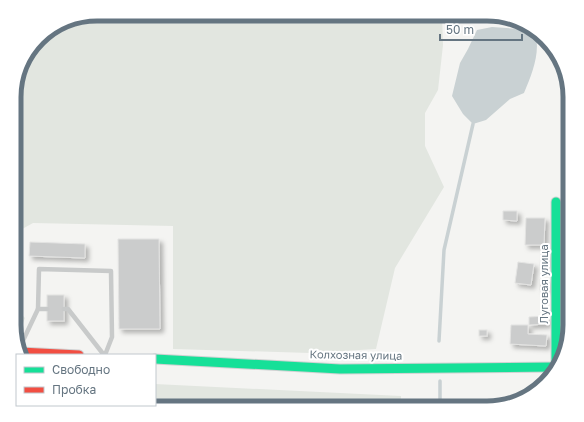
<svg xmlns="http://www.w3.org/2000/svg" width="584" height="422" font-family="'Golos Text',sans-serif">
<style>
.green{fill:#e2e6e0}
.water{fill:#c9d1d3}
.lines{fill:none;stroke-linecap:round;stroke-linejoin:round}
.stream{stroke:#c9d1d3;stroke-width:3.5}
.building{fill:#cbcccc;stroke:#e3e3e2;filter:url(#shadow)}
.fast-casing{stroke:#d0d1d2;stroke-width:11}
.jam-casing{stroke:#d0d1d2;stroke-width:11}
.lane{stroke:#c8caca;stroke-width:4.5}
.fast{stroke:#16e098;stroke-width:9}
.jam{stroke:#f24e42;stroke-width:9}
.labels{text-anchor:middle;stroke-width:4;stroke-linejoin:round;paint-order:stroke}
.street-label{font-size:11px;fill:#657581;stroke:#fff}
.rim{fill:none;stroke:#657581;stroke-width:5}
</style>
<defs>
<filter id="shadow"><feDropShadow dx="3.5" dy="3.5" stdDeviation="2" flood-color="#0004"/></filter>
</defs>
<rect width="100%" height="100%" fill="#f4f4f2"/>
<g class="green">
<polygon points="473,14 492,14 516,23 477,23"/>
<polygon points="442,15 443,45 438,90 425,113 425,146 444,187 395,268 376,349 310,353 173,349 173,226 33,223 15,233 15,86 25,56 42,34 70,18"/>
<polygon points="15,308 25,318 16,340 15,336"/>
<polygon points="155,384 401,396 401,408 92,408 84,405 155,405"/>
</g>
<path class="water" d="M492,27L534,30C542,50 532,74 524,93L510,99L486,120L473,124L463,114L452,96L460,63L468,49L477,30Z"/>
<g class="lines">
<g class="stream">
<polyline points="439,341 444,250 473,124"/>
<polyline points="440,381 440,408"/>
</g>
</g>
<g class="building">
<polygon points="503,211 517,211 517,221 503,220"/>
<polygon points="526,218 545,218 544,245 525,245"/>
<polygon points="567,219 570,220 570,235 566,235"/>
<polygon points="118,239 159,239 160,329 119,329"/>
<polygon points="30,242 85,244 85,258 29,256"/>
<polygon points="541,253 547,253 547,266 540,266"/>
<polygon points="518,262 534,264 531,285 515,283"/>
<rect x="567" y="268" width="3" height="26"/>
<rect x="540" y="279" width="7" height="11"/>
<rect x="47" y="295" width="17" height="26"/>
<polygon points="562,297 570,298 570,308 561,307"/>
<polygon points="547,316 548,324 529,325 529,317"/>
<polygon points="511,325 528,325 528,334 547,335 546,346 510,344"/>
<polygon points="566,325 570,325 570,330 566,341"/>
<rect x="479" y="330" width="8" height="6"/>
<polygon points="526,388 537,389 526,398"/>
<polygon points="502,399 510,399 510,403 502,405"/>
</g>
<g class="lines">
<defs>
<g id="fast">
<polyline points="556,202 556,367"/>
<polyline points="155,359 340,369 556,367"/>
</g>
<polyline id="jam" points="20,352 79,355"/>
</defs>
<use href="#fast" class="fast-casing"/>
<use href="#jam" class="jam-casing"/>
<g class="lane">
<polyline points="38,309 39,269 111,271 112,337 105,355"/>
<polyline points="64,309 68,309 104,355"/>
<polyline points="19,349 38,309 47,309"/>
</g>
<use href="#fast" class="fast"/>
<use href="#jam" class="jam"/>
</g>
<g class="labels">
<g class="street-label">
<text transform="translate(544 284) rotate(-90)" y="4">Луговая улица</text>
<text transform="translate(356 355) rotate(1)" y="4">Колхозная улица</text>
</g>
</g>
<path d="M0 0H584V422H0ZM97 21H487A76 76 0 0 1 563 97V325A76 76 0 0 1 487 401H97A76 76 0 0 1 21 325V97A76 76 0 0 1 97 21Z" fill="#fff" fill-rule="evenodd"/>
<path class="rim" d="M97 21H487A76 76 0 0 1 563 97V325A76 76 0 0 1 487 401H97A76 76 0 0 1 21 325V97A76 76 0 0 1 97 21Z"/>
<rect x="16" y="354" width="140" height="52" fill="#ffffff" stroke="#c1c8cd"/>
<rect x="24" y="367" width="20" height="6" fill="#16e098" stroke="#c1c8cd"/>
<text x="52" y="374" font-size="12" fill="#657581">Свободно</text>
<rect x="24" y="387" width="20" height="6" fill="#f24e42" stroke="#c1c8cd"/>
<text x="52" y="394" font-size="12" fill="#657581">Пробка</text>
<path d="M440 34v6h82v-6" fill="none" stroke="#657581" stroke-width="2"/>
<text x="446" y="34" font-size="12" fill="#657581" stroke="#ffffff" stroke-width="3" paint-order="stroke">50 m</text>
</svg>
